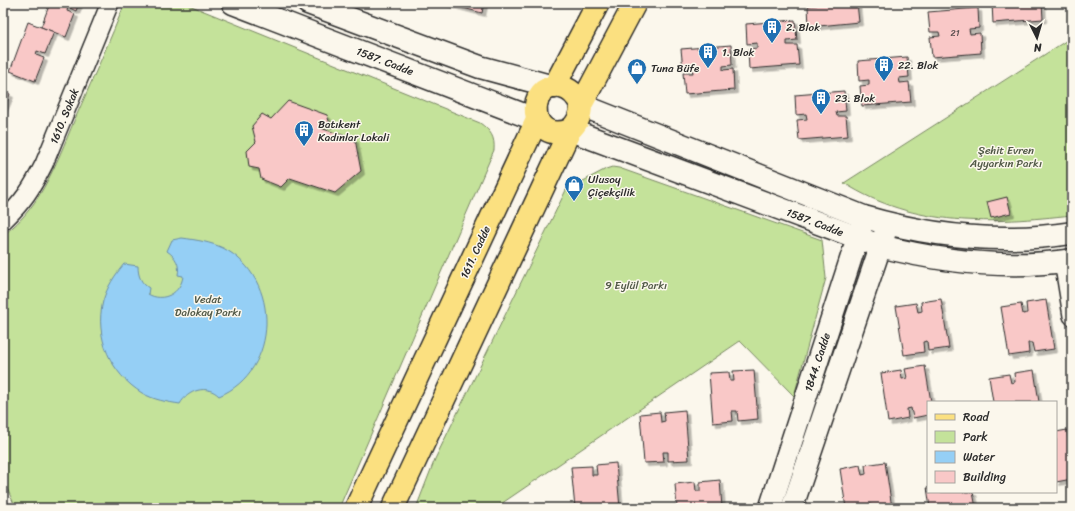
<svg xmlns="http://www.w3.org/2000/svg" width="1075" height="511" font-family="Sriracha,sans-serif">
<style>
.green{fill:#c4e29a;stroke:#788662}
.water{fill:#95cff5;stroke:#6b8da4}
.building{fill:#f9c8c7;stroke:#2b2b2b;filter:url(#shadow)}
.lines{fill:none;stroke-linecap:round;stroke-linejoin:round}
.minor-casing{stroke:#2b2b2b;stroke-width:20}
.tertiary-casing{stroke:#2b2b2b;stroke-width:24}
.secondary-casing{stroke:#2b2b2b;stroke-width:25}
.primary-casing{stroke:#2b2b2b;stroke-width:25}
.minor{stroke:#fbf7ec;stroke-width:17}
.tertiary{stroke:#fbf7ec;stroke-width:21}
.secondary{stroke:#fbf7ec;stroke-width:22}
.primary{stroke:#fbe080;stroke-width:22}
.labels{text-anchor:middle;stroke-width:3;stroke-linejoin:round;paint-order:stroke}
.number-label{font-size:9px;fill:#5e5252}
.poi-label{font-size:11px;fill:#2b2b2b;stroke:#fbf7ec;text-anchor:start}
.street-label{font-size:11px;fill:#2b2b2b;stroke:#fbf7ec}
.park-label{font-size:11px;fill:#515947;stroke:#fbf7ec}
</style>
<defs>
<filter id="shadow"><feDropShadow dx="3.5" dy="3.5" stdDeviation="0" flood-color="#0004"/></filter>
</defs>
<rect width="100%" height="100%" fill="#fbf7ec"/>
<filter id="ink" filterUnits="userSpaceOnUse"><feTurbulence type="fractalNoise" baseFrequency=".025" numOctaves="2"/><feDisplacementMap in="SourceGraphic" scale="8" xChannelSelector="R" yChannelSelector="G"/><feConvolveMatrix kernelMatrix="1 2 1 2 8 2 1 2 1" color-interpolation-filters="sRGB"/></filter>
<g filter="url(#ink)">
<g class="green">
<path d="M125,3H184L480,123C491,131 495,137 494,150L339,508H16L3,480V235C43,207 59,155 78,112C94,76 110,40 125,3Z"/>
<path d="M1072,37V215C992,224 915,228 844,183Z"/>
<polygon points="612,167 619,168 822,240 826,278 794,396 740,341 495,508 416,508 435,459 566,190 606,169"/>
</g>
<path class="water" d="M182,238C197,240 210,242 223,248C282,278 280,371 219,396C207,384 188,390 180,404C167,402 154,400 142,393C111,374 94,337 103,301C107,287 115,275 124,264L138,266C138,276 141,283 149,288L148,294C163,303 181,293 183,276L178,275C180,265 176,257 167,251L172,240Z"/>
<g class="building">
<polygon points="50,3 79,3 76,11 68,7 67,11 75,14 66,37 41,27"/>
<polygon points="444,3 484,3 482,13"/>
<polygon points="817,3 857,3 859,22 809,27 808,6 817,5"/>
<polygon points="992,3 1042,3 1043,19 993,23"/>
<polygon points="978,8 979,28 969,29 970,34 980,33 981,53 932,57 930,37 940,36 939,32 930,32 928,12"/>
<polygon points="795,20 797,40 787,41 787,45 797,45 799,65 749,69 748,49 757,48 757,43 747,44 746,24"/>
<polygon points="28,22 54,32 45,54 37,51 36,55 44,58 35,81 10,71"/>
<polygon points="731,45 732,65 723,66 723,70 733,69 734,90 685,94 683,73 693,73 692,68 683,69 681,49"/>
<polygon points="907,57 909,77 899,78 900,83 909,82 911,102 862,106 860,86 869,85 869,80 859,81 858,61"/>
<polygon points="3,91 10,94 3,110"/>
<polygon points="844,91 846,111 836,112 837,116 846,116 848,136 799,140 797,120 807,119 806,114 796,115 795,95"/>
<polygon points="288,101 327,115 330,124 320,128 355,139 361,171 335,193 290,178 281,187 261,179 259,169 249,167 247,151 256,142 252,126 262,114 271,119"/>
<polygon points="1007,197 1011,213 991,218 987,202"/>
<polygon points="941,299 949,348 928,351 927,341 923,342 924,352 904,355 896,306 916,303 918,312 922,311 921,302"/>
<polygon points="1046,300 1054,349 1034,352 1032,343 1028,343 1029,353 1009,356 1001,307 1021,304 1023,314 1027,313 1026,303"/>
<polygon points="925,366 931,402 928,402 928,415 913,418 911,408 907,409 908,418 888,422 881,373 901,370 902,379 907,378 905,369"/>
<polygon points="754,370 758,419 738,421 737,411 732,411 733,421 713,423 709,373 729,372 730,381 734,381 733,371"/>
<polygon points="1034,370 1039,402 993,402 989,377 1009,374 1011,383 1015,382 1014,373"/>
<polygon points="685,410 689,460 668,461 668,452 663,452 664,462 644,463 640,414 660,412 661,422 665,421 664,412"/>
<polygon points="1067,430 1072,459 1072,479 1056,482 1056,432"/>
<polygon points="885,462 892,508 872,508 871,504 867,505 867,508 846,508 840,469 860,465 862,475 866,474 865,465"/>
<polygon points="616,463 620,508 600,508 600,505 595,505 595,508 575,508 571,467 592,466 592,475 597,475 596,465"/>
<polygon points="720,480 722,508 677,508 675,484 695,482 696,491 700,491 700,482"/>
<polygon points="928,486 928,492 973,492 976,508 930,508 927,487"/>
</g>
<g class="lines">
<defs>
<g id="minor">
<path d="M3,221C23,202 32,188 44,164L110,3"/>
<polyline points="1063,261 1072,316"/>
</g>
<g id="tertiary">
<polyline points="770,508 863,221"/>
<polyline points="792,508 888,224"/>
</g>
<g id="secondary">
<polyline points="233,3 537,120"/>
<polyline points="308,3 480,67 554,87"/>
<path d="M581,105L864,217C933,237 1001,244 1072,233"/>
<path d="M570,130L880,246C943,262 1007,270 1072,260"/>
</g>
<g id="primary">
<polyline points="554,87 598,3"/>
<path d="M570,130C527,146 525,81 561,87C571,89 577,96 581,105"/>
<polyline points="356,508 537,120"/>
<path d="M393,508L570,130C578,123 581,116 581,105L635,3"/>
</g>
</defs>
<use href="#minor" class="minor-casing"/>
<use href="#tertiary" class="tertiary-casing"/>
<use href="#secondary" class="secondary-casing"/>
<use href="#primary" class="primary-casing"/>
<use href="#minor" class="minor"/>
<use href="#tertiary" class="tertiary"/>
<use href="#secondary" class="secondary"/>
<use href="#primary" class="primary"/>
</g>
</g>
<defs>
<symbol id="building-pin" viewBox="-11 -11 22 30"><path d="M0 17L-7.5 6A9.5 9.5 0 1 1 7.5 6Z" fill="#1f6fb2" stroke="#fbf7ec"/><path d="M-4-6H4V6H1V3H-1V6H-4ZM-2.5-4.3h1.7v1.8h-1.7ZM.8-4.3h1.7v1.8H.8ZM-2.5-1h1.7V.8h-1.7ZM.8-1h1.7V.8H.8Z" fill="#fff"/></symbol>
<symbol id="shop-pin" viewBox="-11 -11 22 30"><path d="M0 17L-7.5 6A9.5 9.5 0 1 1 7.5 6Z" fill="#1f6fb2" stroke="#fbf7ec"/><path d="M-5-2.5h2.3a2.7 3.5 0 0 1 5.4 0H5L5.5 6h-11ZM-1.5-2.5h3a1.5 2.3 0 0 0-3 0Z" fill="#fff"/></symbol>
</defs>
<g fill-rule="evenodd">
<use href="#building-pin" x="761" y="16" width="22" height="30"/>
<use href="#building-pin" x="697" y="41" width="22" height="30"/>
<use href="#building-pin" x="873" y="54" width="22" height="30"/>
<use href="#shop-pin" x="626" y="57" width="22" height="30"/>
<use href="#building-pin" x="810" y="87" width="22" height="30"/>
<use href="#building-pin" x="293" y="119" width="22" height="30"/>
<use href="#shop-pin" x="563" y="174" width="22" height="30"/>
</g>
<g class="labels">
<g class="number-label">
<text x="955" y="36">21</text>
</g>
<g class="poi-label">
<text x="786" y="31">2. Blok</text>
<text x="722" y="56">1. Blok</text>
<text x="898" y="69">22. Blok</text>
<text x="651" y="72">Tuna Büfe</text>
<text x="835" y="102">23. Blok</text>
<text x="318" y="128">Batıkent<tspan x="318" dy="13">Kadınlar Lokali</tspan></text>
<text x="588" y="183">Ulusoy<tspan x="588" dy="13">Çiçekçilik</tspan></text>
</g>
<g class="street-label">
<text transform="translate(385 61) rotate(21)" y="4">1587. Cadde</text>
<text transform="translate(64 116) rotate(-68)" y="4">1610. Sokak</text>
<text transform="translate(815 222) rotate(21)" y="4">1587. Cadde</text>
<text transform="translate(475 252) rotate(-65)" y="4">1611. Cadde</text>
<text transform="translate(817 362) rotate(-72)" y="4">1844. Cadde</text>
</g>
<g class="park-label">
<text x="1006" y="154">Şehit Evren<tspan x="1006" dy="13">Ayyarkın Parkı</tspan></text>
<text x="636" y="289">9 Eylül Parkı</text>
<text x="208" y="303">Vedat<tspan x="208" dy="13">Dalokay Parkı</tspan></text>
</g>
</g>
<rect width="1075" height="511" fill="none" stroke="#fbf7ec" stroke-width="16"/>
<rect x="8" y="8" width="1059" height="495" fill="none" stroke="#2b2b2b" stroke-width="1.5" filter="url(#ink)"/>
<rect x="927" y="401" width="130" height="92" fill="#fbf7ec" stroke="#a8a59f"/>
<rect x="935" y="414" width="20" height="6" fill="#fbe080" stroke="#a8a59f"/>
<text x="963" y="421" font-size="12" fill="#2b2b2b">Road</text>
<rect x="935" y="431" width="20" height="12" fill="#c4e29a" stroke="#a8a59f"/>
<text x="963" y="441" font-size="12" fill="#2b2b2b">Park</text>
<rect x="935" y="451" width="20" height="12" fill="#95cff5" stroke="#a8a59f"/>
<text x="963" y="461" font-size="12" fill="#2b2b2b">Water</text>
<rect x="935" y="471" width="20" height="12" fill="#f9c8c7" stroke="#a8a59f"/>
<text x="963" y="481" font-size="12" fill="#2b2b2b">Building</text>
<g transform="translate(1037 38) rotate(175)" stroke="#fbf7ec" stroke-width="3" paint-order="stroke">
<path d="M0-3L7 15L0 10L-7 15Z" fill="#2b2b2b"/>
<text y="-6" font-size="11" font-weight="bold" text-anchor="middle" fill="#2b2b2b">N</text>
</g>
</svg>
